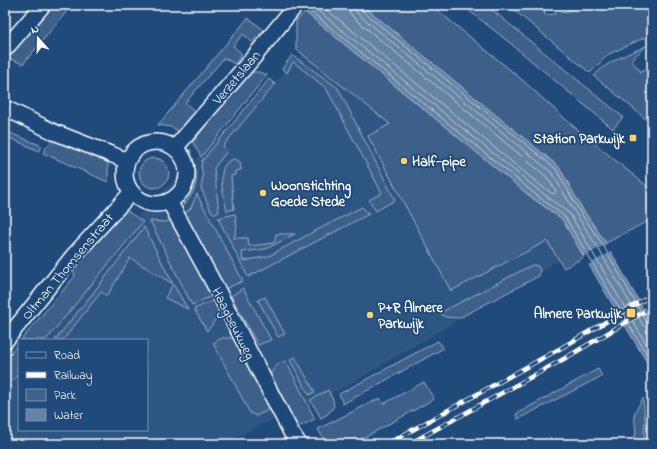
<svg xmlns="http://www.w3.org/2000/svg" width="657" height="449" font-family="'Indie Flower',sans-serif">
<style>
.built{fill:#2e5683}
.green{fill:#3c618b;stroke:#9eb0c5}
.water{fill:#6583a4;stroke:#a3b5c8}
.pier{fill:#1f4a7a}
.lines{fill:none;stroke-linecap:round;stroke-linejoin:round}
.shore{stroke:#c1cddb;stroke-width:1}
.minor-casing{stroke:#fff;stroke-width:18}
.minor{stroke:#1f4a7a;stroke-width:15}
.rail-casing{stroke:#fff;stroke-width:4.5}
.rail{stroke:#1f4a7a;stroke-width:3;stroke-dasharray:9;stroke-linecap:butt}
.poi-dot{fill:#ffd166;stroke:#1f4a7a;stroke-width:1.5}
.labels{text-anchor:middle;stroke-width:4;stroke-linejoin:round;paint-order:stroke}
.street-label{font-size:14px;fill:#fff;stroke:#1f4a7a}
.poi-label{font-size:14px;font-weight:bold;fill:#fff;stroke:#1f4a7a;text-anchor:start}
</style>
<rect width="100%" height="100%" fill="#1f4a7a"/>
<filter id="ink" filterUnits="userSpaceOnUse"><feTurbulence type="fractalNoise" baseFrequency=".025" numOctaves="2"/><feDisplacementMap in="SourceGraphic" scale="8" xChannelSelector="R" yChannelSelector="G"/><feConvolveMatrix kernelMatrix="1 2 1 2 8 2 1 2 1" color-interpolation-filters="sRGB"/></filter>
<g filter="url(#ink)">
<polygon class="built" points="318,40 573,252 345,387 220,444 5,444 5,375 19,358 19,430 147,430 147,340 34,340 122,231"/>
<g class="green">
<polygon points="48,5 72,5 23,64 6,57"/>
<polygon points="362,5 431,5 520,78 572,125 648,187 652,191 652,219 606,243 583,210 559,167"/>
<polygon points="462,5 486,5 623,117 613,129 510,43"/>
<path d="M508,5H543L545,15C558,14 571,11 583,5H652V34L609,54L590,73Z"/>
<polygon points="305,12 531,197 562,219 584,257 564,268 547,241 451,291 368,136 390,124 296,49 296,21"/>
<polygon points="248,18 264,30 252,42 243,34 233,46 242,54 235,64 224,58 185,103 196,112 180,132 171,127 158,125"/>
<path d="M646,46L634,57V58L631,60L640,70V72L645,69L652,77V79L649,82L651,92H652V125L634,109L594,76C607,61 628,54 646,46Z"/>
<polygon points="292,55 338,88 395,200 376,211 369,200 382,193 326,88 293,62 287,73 282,69"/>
<polygon points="253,72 259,72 267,75 201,157 193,142 244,76"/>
<polygon points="269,79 275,84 223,146 227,151 214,168 219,212 215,214 211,211 201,188 203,177 201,166 202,161"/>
<polygon points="5,131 42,146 39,151 5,136"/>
<polygon points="56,138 73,145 108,163 108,182 43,153 47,146"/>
<path d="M190,149C197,176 202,182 184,206L183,201C192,185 198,170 187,153Z"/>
<circle cx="154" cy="173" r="15"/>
<path d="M235,159L240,162L241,170L235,171V175L231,176L234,209L227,211C224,197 213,162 235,159Z"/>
<polygon points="197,194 203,206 243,281 225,289 185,213 191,208"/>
<polygon points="362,207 369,214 248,277 218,218 235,214 237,227 234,238 248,238 249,246 274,243 276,234 295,234 266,249 242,252 243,261 269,256 311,233"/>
<polygon points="126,210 143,222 46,340 21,340 75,276 73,270"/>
<polygon points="171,220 212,296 192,305 150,221 165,222"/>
<polygon points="144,227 173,284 188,309 165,298 173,284 130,258 107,296 101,292 63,340 55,340 97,288"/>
<polygon points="532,265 538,266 540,270 539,276 459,318 445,317 440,313"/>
<polygon points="243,288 271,340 258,345 231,296"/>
<polygon points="265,297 285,334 278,337 258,300"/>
<path d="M214,300C215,303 218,307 218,310C218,318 212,325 207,331L194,309Z"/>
<polygon points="222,338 230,338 234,339 270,409 256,416 250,413 213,343"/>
<polygon points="438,341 444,348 343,404 339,394"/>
<polygon points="19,343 19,373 5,390 5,359"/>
<polygon points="295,357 315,392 309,395 290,360"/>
<path d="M284,361L288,365L315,419L298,427L270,374C274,368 278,364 284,361Z"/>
<polygon points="598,369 602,376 518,419 516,414"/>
<polygon points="424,382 434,399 353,444 326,444 318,429 380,398 383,404"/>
<polygon points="328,390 333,400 334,406 328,414 321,418 310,400"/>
<polygon points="643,398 645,420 644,432 646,444 633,444 636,432 634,414"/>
</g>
<polygon class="water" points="297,5 362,5 559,167 583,210 606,243 642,307 652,323 652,371 562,219 531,197"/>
<polygon class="pier" points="608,243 612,251 588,265 583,257"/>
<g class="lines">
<g class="shore">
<polyline points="311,5 537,189 570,214 652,354"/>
<polyline points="321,5 540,185 553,194 555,193 556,191 547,177 354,18 349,11 349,5"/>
<polyline points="355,5 355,9 358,14 552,173 576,214 598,248 643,325 647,328 652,329"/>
<polyline points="360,5 360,8 361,10 556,169 580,212 603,245 639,309 647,323 652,324"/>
<polyline points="304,6 534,193 565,217 652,363"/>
</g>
<defs>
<g id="minor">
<polyline points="5,49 43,5"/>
<polyline points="5,108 54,132 113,155 127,161"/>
<circle cx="156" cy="173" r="31"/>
<polyline points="175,148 253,58 296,5"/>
<polyline points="169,201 220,295 291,432 299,444"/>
<polyline points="5,341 74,255 131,193"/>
</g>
</defs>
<use href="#minor" class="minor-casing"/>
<use href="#minor" class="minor"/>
<defs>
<g id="rail">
<polyline points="387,444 561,348 652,295"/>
<polyline points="409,444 562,360 652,307"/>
</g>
</defs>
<use href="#rail" class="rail-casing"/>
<use href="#rail" class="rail"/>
</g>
</g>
<g class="poi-dot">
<rect x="629" y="134" width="8" height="8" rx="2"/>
<circle cx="404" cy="161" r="4"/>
<circle cx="263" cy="193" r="4"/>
<rect x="626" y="308" width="10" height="10" rx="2"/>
<circle cx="370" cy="315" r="4"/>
</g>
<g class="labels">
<g class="street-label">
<text transform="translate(236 77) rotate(-50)" y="5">Verzetslaan</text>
<text transform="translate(67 266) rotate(-50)" y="5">Oltman Thomsenstraat</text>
<text transform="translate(234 323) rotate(63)" y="5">Haagbeukweg</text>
</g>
<g class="poi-label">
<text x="625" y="143" text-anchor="end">Station Parkwijk</text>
<text x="412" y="166">Half-pipe</text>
<text x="271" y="190">Woonstichting<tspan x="271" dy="16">Goede Stede</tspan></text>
<text x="378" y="312">P+R Almere<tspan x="378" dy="16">Parkwijk</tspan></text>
<text x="622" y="318" text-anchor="end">Almere Parkwijk</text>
</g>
</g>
<rect width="657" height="449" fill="none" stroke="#1f4a7a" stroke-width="20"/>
<rect x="10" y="10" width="637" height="429" fill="none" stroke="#fff" stroke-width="1.5" filter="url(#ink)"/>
<rect x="18" y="339" width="130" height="92" fill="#1f4a7a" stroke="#7992af"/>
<rect x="26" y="352" width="20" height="6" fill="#1f4a7a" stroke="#7992af"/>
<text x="54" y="359" font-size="12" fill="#ffffff">Road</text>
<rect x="26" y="372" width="20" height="6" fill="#ffffff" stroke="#7992af"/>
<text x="54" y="379" font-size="12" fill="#ffffff">Railway</text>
<rect x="26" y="389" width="20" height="12" fill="#3c618b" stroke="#7992af"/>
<text x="54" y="399" font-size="12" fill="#ffffff">Park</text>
<rect x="26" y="409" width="20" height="12" fill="#6583a4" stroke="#7992af"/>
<text x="54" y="419" font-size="12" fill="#ffffff">Water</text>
<g transform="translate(38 38) rotate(340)" stroke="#1f4a7a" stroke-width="3" paint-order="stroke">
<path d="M0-3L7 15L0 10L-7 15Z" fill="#ffffff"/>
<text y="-6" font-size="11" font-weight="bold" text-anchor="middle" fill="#ffffff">N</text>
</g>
</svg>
